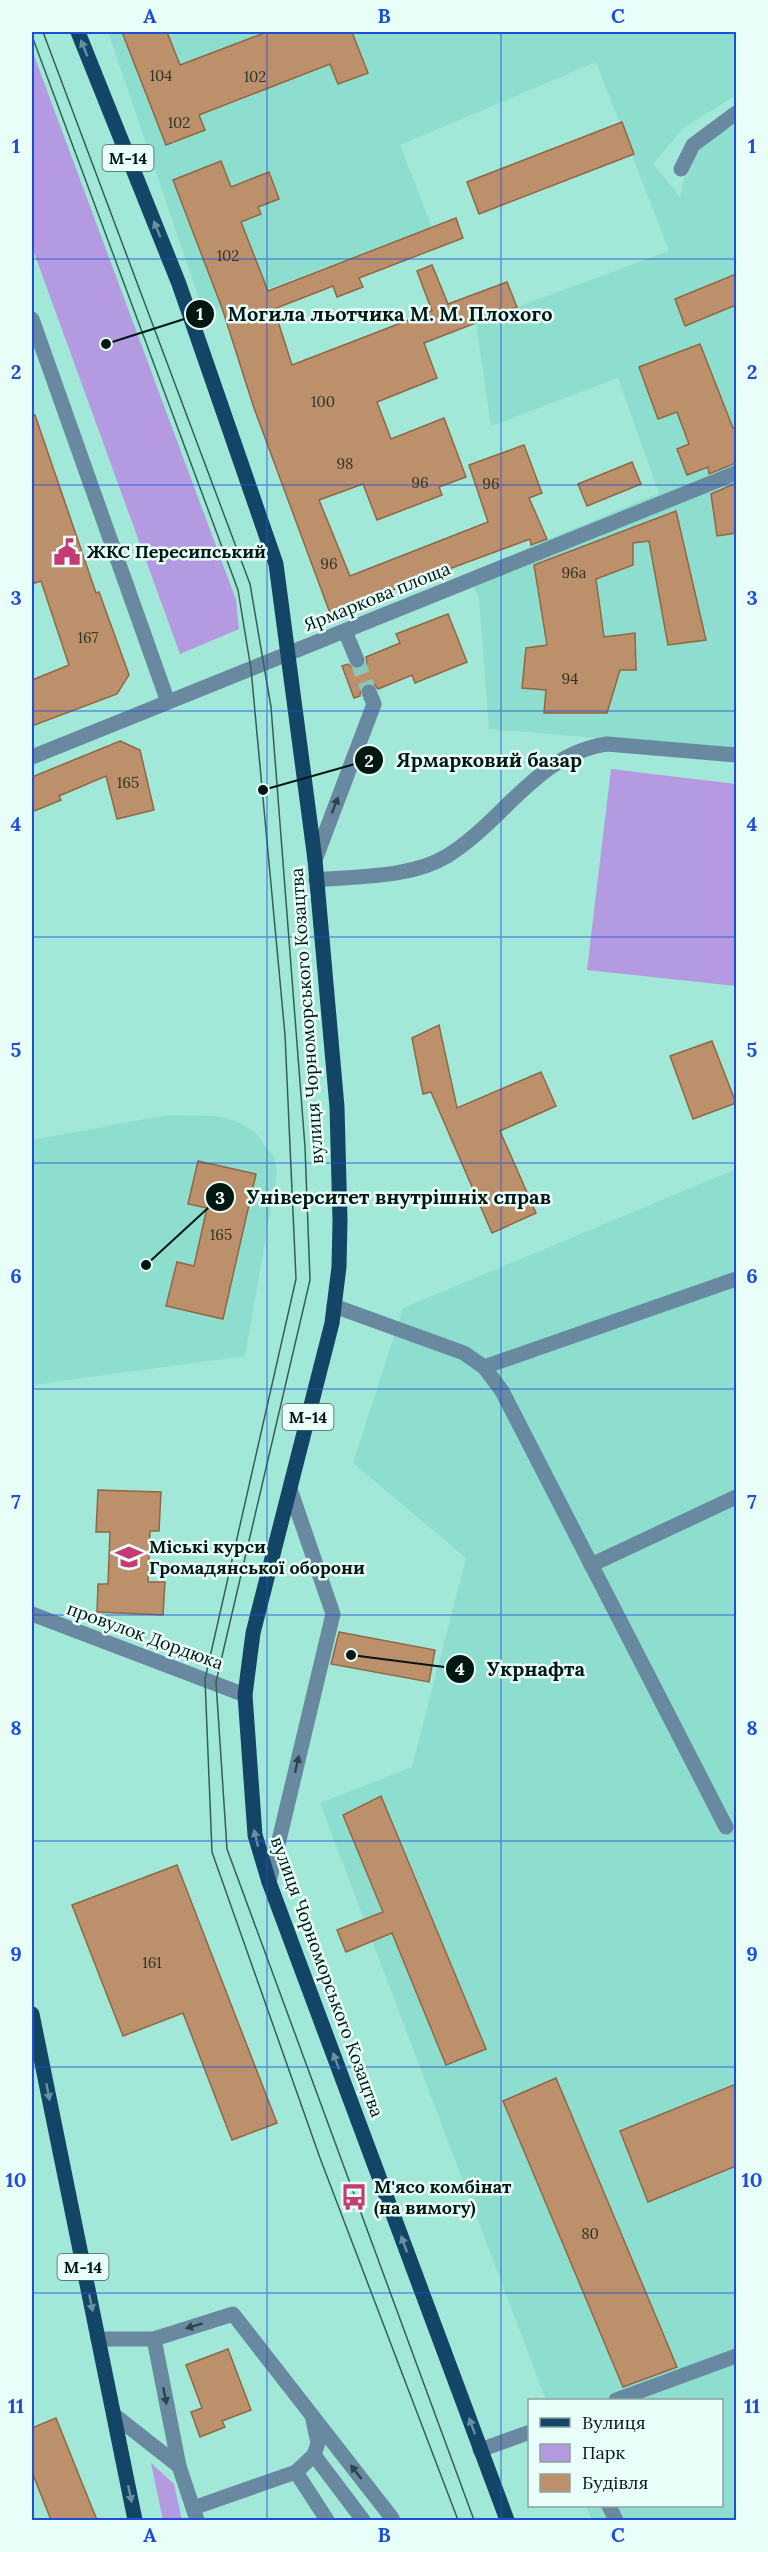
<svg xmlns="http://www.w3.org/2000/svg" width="768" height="2552" font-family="Lora,serif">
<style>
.built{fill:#8ddece}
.green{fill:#b39ae1}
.building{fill:#bd906c;stroke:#916744;stroke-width:1.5}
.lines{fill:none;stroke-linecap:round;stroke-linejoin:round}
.minor-tunnel{stroke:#89c9bb;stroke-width:15;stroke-dasharray:15 8;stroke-linecap:butt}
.minor{stroke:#6989a0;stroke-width:15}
.major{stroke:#134666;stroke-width:15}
.tram{stroke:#375f56;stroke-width:1.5}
.oneway{fill:#6990a1}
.oneway2{fill:#2a454b}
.grid{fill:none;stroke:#1d4ed8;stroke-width:1.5;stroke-opacity:0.55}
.labels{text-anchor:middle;stroke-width:5;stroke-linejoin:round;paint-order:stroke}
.number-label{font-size:15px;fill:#2f3528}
.shield{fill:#e9fef9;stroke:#465c57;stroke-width:1.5}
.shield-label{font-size:16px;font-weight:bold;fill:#001712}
.poi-label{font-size:18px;font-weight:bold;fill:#001712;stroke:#e9fef9;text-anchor:start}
.street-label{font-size:18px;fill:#001712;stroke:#e9fef9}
.leader{fill:none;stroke:#001712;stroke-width:2}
.callout-dot{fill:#001712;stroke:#e9fef9;stroke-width:2}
.mark-label{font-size:18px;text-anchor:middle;font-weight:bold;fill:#fff}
.callout-label{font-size:20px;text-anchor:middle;font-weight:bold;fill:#001712;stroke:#e9fef9;stroke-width:5;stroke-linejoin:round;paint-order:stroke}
.neatline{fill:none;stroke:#1d4ed8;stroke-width:2}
.grid-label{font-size:20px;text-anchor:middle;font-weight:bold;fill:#1d4ed8}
</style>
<rect width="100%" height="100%" fill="#a1e8d9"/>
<g class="built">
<polygon points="108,32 736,32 736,95 683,128 653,164 680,197 691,146 736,125 736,750 489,729 479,598 468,573 659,493 618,378 491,426 476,322 669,251 596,62 400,145 432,227 204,313"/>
<polygon points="167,1115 217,1116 238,1122 255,1132 274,1157 277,1174 245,1356 32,1385 32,1140"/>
<polygon points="736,1169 736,2520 592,2520 586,2506 722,2506 722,2400 546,2400 320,1803 412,1767 466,1558 353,1463 403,1308"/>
</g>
<g class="green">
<polygon points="32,50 236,600 239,629 180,654 32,247"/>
<polygon points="611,769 736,784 736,986 587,970"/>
<polygon points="151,2463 174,2484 182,2520 163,2520"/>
</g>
<g class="building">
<polygon points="122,32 167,32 180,65 267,32 352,32 368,73 338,84 330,64 199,115 205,130 166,145"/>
<polygon points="622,122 634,154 479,214 467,182"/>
<polygon points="221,161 231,187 269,172 279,199 258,207 261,214 241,222 268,291 456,218 463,238 359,278 363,287 337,297 333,286 274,309 292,365 432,311 417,271 432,265 448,304 507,282 517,307 424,343 437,378 377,402 391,439 444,418 466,477 439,487 442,495 377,520 363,484 319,500 350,576 488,522 469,465 524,445 542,493 529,498 547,539 531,545 530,539 330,613 254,408 222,308 173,180"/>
<polygon points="736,274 736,305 685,326 675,299"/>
<polygon points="700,344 733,428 736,427 736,463 709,474 708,467 687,475 677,449 689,444 677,412 658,419 639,367"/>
<polygon points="32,415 35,415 96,593 99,592 129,675 117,694 32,726 32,680 69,665 41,581 32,584"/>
<polygon points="632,462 641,484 587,506 578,484"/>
<polygon points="736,483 736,533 717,536 711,494"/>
<polygon points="676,511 706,640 668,645 649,541 633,543 633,565 596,579 604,637 635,633 636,670 620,670 607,713 544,713 546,690 522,688 526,648 547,645 534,565"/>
<polygon points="448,614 467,662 415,683 412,675 378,689 374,684 366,683 361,687 360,696 354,698 342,666 348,664 355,670 361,669 367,662 366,657 400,643 396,634"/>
<polygon points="120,741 140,750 154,810 117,819 106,776 59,796 61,800 32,812 32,777"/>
<polygon points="439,1025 457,1108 541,1072 556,1106 500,1131 536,1213 492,1233 431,1092 423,1094 412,1038"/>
<polygon points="712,1041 736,1103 693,1119 670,1056"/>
<polygon points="198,1161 256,1174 223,1319 166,1306 177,1262 194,1266 207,1208 188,1204"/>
<polygon points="98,1490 161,1492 159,1531 150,1531 148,1582 165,1582 163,1615 97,1612 98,1584 108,1584 110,1532 96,1532"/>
<polygon points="339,1632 435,1650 429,1682 331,1664"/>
<polygon points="381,1796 486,2049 446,2065 392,1933 346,1952 337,1930 383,1912 343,1815"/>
<polygon points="177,1865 277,2123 232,2140 183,2013 123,2036 72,1905"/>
<polygon points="556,2078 677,2367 623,2387 503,2101"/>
<polygon points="736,2084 736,2166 648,2202 620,2131"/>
<polygon points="228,2349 251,2410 222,2421 225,2427 200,2437 191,2412 202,2408 186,2365"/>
<polygon points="56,2418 80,2478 97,2520 51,2520 32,2472 32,2428"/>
</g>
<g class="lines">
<polyline class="minor-tunnel" points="357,660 369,692"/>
<g class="minor">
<polyline points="681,169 693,145 736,113"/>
<polyline points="32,319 168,702"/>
<polyline points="345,631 357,660"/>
<polyline points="32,757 736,473"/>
<polyline points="315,860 374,704 369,692"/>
<path d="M316,880C357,876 411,878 447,856C504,821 537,754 607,744L736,755"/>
<polyline points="334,1306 464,1353 484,1367 502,1391 726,1827"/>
<polyline points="484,1367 736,1279"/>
<polyline points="591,1565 736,1497"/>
<polyline points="32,1614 245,1695"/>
<polyline points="269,1882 333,1614 290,1489"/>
<polyline points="98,2339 154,2339 233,2314 392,2518 389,2520"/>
<polyline points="154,2339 179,2466 197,2520"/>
<polyline points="616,2400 736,2356"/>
<polyline points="114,2415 179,2466"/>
<polyline points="480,2450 530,2432"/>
<polyline points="314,2455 363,2520"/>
<polyline points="296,2472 327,2520"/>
<polyline points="609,2506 616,2520"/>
<polyline points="193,2508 296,2472 314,2455 318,2443 313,2420"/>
</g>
<g class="major">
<polyline points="78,32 179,284 276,564 315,860 337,1107 340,1221 339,1267 332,1323 253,1633 245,1695 255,1835 269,1882 507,2520"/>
<polyline points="32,2014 135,2520"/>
</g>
<g class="tram">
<polyline points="43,32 250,584 271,707 305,1147 310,1280 216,1682 227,1849 474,2520"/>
<polyline points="32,36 238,590 251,669 285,1035 296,1279 205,1679 212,1852 320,2158 458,2520"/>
</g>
</g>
<defs><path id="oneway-solid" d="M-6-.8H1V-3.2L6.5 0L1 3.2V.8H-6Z" transform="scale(1.5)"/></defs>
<g class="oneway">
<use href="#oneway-solid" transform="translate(84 48) rotate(-112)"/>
<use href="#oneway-solid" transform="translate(157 229) rotate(-112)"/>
<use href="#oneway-solid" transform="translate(256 1838) rotate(-103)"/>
<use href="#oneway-solid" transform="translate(336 2061) rotate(-110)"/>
<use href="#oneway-solid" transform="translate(48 2092) rotate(79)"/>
<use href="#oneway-solid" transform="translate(404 2244) rotate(-110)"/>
<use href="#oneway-solid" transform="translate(91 2303) rotate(79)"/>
<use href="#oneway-solid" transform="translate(472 2426) rotate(-110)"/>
<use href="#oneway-solid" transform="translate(130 2494) rotate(78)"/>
</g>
<g class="oneway2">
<use href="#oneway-solid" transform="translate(335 805) rotate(-69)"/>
<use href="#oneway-solid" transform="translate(297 1764) rotate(-77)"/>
<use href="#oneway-solid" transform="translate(194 2326) rotate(163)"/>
<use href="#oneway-solid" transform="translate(165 2396) rotate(79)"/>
<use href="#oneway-solid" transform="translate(356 2472) rotate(-128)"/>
</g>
<path class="grid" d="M267,32V2520M501,32V2520M32,259H736M32,485H736M32,711H736M32,937H736M32,1163H736M32,1389H736M32,1615H736M32,1841H736M32,2067H736M32,2293H736"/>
<defs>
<symbol id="civic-bare" viewBox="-9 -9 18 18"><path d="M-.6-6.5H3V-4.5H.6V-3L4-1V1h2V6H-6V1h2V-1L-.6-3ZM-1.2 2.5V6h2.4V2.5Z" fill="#c63b73" stroke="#e9fef9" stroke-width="2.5" paint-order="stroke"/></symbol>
<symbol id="school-bare" viewBox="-9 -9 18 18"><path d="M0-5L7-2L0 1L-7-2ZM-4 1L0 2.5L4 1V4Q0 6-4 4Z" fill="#c63b73" stroke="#e9fef9" stroke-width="2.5" paint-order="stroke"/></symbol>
<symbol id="bus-bare" viewBox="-9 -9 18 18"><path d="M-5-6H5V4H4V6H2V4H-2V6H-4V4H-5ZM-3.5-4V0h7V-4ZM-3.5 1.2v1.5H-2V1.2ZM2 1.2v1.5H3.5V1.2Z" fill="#c63b73" stroke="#e9fef9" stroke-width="2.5" paint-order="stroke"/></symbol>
</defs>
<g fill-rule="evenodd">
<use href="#civic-bare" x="48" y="533" width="38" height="38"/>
<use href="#school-bare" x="110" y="1538" width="38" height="38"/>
<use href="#bus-bare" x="335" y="2178" width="38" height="38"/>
</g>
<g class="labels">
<g class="number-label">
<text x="161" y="81">104</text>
<text x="255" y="82">102</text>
<text x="179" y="128">102</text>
<text x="228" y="261">102</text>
<text x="323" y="407">100</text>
<text x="345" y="469">98</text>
<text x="420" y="488">96</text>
<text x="491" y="489">96</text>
<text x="329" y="569">96</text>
<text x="574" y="578">96а</text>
<text x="88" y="643">167</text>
<text x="570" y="684">94</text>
<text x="128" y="788">165</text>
<text x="221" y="1240">165</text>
<text x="152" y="1968">161</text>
<text x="590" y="2239">80</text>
</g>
<g class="shield">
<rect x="102.5" y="145" width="51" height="26" rx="4.5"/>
<rect x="282.5" y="1404" width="51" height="26" rx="4.5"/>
<rect x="57.5" y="2254" width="51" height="26" rx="4.5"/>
</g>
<g class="shield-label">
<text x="128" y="164">М-14</text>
<text x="308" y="1423">М-14</text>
<text x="83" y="2273">М-14</text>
</g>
<g class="poi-label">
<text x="87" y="558">ЖКС Пересипський</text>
<text x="149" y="1553">Міські курси<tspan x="149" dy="21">Громадянської оборони</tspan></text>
<text x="374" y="2193">М'ясо комбінат<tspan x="374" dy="21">(на вимогу)</tspan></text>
</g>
<g class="street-label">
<text transform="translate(377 597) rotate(-22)" y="6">Ярмаркова площа</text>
<text transform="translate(307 1016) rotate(-94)" y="6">вулиця Чорноморського Козацтва</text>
<text transform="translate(145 1636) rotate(20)" y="6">провулок Дордюка</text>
<text transform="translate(327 1977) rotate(70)" y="6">вулиця Чорноморського Козацтва</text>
</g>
</g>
<path class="leader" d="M106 344L200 314M263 790L369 760M146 1265L220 1197M351 1655L460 1669"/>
<g class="callout-dot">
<circle cx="106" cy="344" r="6"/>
<circle cx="263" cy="790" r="6"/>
<circle cx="146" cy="1265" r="6"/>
<circle cx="351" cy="1655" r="6"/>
<circle cx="200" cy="314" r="15"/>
<circle cx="369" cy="760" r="15"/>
<circle cx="220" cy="1197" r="15"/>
<circle cx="460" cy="1669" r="15"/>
</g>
<g class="mark-label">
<text x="200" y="320">1</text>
<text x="369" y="767">2</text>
<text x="220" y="1204">3</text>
<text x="460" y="1675">4</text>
</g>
<g class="callout-label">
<text x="390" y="321">Могила льотчика М. М. Плохого</text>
<text x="489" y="767">Ярмарковий базар</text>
<text x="399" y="1204">Університет внутрішніх справ</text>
<text x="536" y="1676">Укрнафта</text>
</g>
<rect width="768" height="2552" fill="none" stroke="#e9fef9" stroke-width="66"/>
<rect x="528" y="2399" width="195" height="108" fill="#e9fef9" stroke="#8ca29d" stroke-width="1.5"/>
<rect x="540" y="2418" width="30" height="9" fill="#134666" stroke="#8ca29d" stroke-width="1.5"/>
<text x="582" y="2429" font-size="18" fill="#001712">Вулиця</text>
<rect x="540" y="2444" width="30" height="18" fill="#b39ae1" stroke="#8ca29d" stroke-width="1.5"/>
<text x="582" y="2459" font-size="18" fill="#001712">Парк</text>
<rect x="540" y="2474" width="30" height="18" fill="#bd906c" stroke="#8ca29d" stroke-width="1.5"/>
<text x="582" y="2489" font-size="18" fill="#001712">Будівля</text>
<rect x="33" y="33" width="702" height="2486" class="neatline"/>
<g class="grid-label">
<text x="150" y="23">A</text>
<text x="384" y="23">B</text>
<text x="618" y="23">C</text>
<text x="16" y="153">1</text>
<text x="752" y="153">1</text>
<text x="16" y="379">2</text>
<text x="752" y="379">2</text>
<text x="16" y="605">3</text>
<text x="752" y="605">3</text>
<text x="16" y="831">4</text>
<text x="752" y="831">4</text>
<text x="16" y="1057">5</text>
<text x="752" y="1057">5</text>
<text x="16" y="1283">6</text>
<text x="752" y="1283">6</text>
<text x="16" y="1509">7</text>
<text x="752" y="1509">7</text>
<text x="16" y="1735">8</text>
<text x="752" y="1735">8</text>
<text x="16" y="1961">9</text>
<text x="752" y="1961">9</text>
<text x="16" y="2187">10</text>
<text x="752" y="2187">10</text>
<text x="16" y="2413">11</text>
<text x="752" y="2413">11</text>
<text x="150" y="2542">A</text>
<text x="384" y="2542">B</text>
<text x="618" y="2542">C</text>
</g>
</svg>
